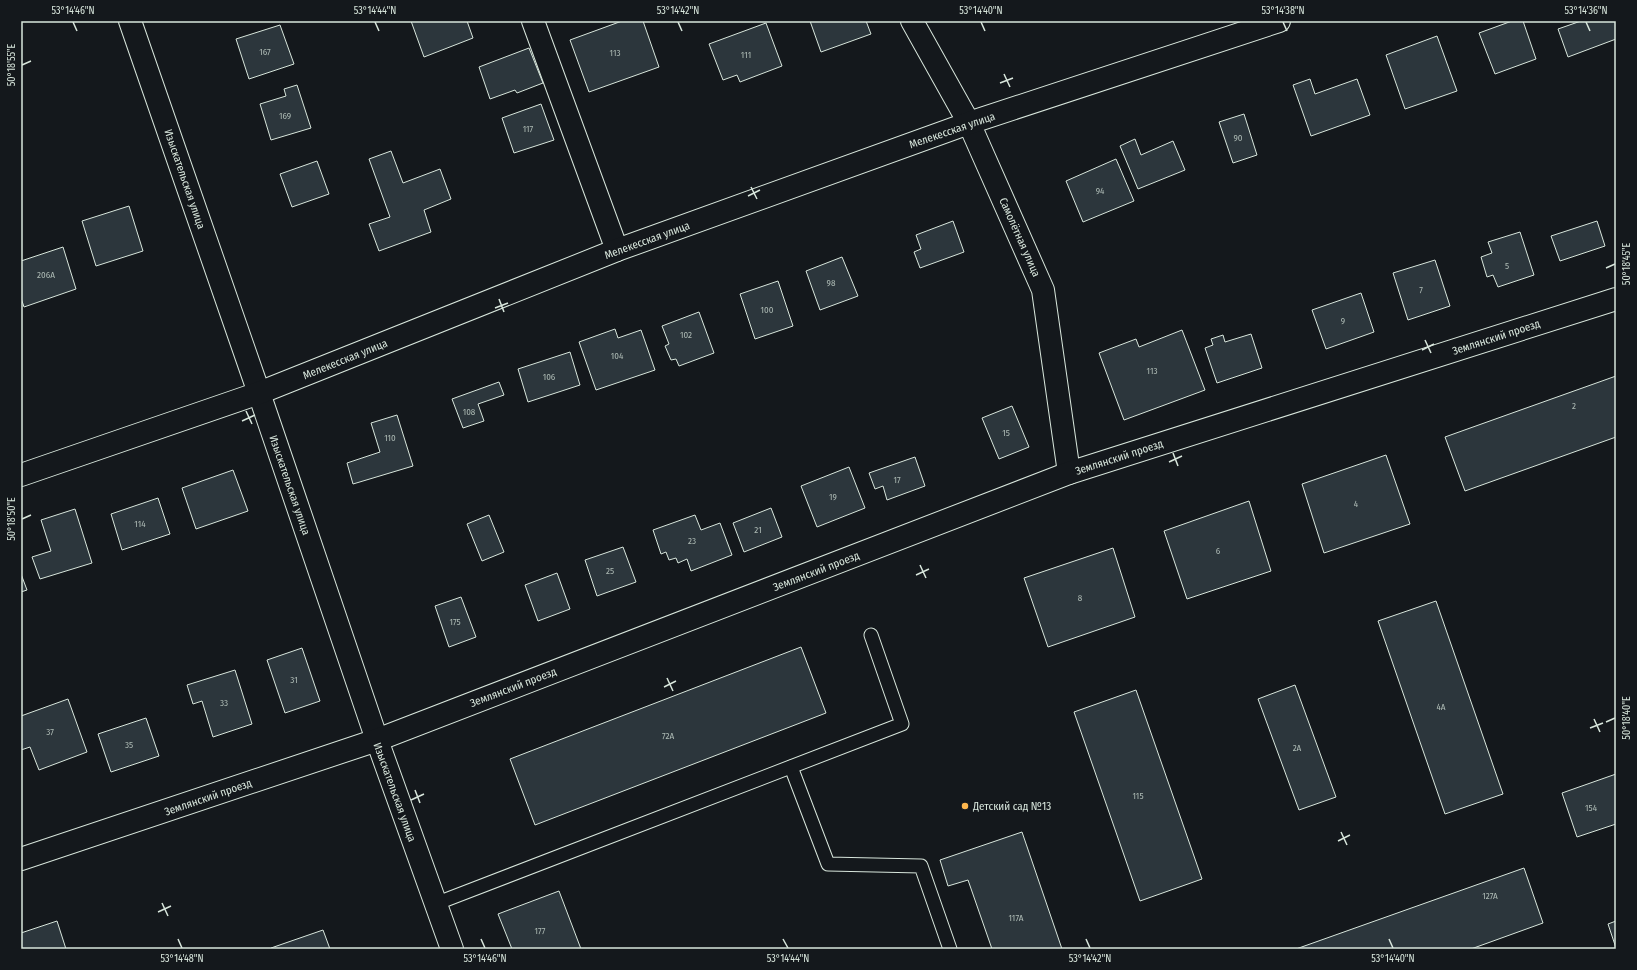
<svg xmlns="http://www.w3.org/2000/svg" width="1637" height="970" font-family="'Fira Sans Condensed',sans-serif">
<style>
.building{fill:#2c363c;stroke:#d8e6dc}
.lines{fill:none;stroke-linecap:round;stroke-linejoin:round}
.lane-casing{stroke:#d8e6dc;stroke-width:15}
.street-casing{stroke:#d8e6dc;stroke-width:24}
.lane{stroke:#14181c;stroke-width:13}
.street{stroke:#14181c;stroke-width:22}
.ticks{fill:none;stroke:#d8e6dc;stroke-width:1.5}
.poi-dot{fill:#ffb74d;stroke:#14181c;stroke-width:1.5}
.labels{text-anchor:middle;stroke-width:3;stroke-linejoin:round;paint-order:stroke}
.number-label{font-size:9px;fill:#adbab4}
.street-label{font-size:11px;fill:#d8e6dc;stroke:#14181c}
.poi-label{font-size:11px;fill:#d8e6dc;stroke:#14181c;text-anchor:start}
.neatline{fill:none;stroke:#d8e6dc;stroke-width:1.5}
.ticks-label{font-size:10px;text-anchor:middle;fill:#d8e6dc}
</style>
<rect width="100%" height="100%" fill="#14181c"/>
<g class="building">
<polygon points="411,21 467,21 473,38 424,57"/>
<polygon points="622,21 643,21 659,67 589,92 570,40"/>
<polygon points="810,21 866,21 871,34 821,52"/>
<polygon points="1512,21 1523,21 1536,59 1495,74 1479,33"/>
<polygon points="1581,21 1616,21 1616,39 1568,57 1558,29"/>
<polygon points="766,23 782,66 740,82 737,75 723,80 709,44"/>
<polygon points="280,25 294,64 249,79 236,39"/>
<polygon points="1437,36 1457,91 1405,109 1386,55"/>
<polygon points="529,48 543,83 517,93 515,90 490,99 479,67"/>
<polygon points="1310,79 1315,94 1357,79 1370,115 1311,136 1293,85"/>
<polygon points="297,85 311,128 271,140 260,104 286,96 284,89"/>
<polygon points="541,104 554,140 514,153 502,118"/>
<polygon points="1244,114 1257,155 1233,163 1219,122"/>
<polygon points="1135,139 1141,155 1173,141 1185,170 1138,189 1120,146"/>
<polygon points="391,151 403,183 440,169 451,199 424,210 431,232 379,251 369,224 390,217 369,159"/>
<polygon points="1116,159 1134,201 1083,222 1066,181"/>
<polygon points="317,161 329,194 292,207 280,174"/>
<polygon points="129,206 143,251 96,266 82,221"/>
<polygon points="953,221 964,252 920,268 914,252 921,249 916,235"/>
<polygon points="1597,221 1605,246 1560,261 1551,236"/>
<polygon points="1520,232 1534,275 1498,287 1493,275 1487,277 1481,257 1492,253 1488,242"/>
<polygon points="63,247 76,289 24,307 21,298 21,261"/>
<polygon points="842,257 858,296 820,310 806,271"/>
<polygon points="1435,260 1450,306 1408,320 1393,273"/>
<polygon points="778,281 793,326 755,339 740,294"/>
<polygon points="1361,293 1374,332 1326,349 1312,310"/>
<polygon points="699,312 714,353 679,366 676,359 671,360 665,346 669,344 662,326"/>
<polygon points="615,329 618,338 641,330 655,370 596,390 579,342"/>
<polygon points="1182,330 1205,390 1124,420 1099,353 1136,339 1139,347"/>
<polygon points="1251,334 1262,368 1217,383 1205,348 1213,345 1211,339 1223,335 1225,342"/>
<polygon points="570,352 580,385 528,402 518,369"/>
<polygon points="1616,376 1616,437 1465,491 1445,437"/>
<polygon points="499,382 504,395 478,404 484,421 463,428 452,399"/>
<polygon points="1012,406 1029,447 999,459 982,418"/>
<polygon points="397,415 413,466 353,484 347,463 380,452 371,423"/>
<polygon points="1386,455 1410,524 1324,553 1302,484"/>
<polygon points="915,457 925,486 887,500 883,486 875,489 869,473"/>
<polygon points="849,467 865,508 817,527 801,486"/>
<polygon points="233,470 248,511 196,529 182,488"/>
<polygon points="158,498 170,534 122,550 111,514"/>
<polygon points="1249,501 1271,571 1187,599 1164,531"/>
<polygon points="771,508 782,537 744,552 733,523"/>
<polygon points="75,509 92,563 40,579 32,557 51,551 41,520"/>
<polygon points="489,515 504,552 482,561 467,524"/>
<polygon points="695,515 701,530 720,523 732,555 691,571 687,559 678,563 676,558 669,560 666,552 661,554 653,530"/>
<polygon points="623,547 636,582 597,596 585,560"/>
<polygon points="1113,548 1135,617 1048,647 1024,578"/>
<polygon points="557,573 570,609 538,621 525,585"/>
<polygon points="21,574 27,590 21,592"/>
<polygon points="461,597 476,637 449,647 435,606"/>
<polygon points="1436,601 1503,794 1445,814 1378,621"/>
<polygon points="801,647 826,713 535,825 510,759"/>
<polygon points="302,648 320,701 285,713 267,660"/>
<polygon points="235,670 252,724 213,737 202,701 193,704 187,685"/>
<polygon points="1295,685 1336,797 1299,810 1258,699"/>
<polygon points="1136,690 1202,879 1140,901 1074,712"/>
<polygon points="68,699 87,752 39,770 30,747 21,750 21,716"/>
<polygon points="146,718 159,756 111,772 98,734"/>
<polygon points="1616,774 1616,824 1577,837 1562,793"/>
<polygon points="1022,832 1062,949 992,949 968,880 948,886 940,860"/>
<polygon points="1524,868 1543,923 1471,949 1296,949"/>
<polygon points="559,891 581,949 512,949 498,914"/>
<polygon points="57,921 66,949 21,949 21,933"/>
<polygon points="1616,921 1616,948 1608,924"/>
<polygon points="323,930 330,949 271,949 271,948"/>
</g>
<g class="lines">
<defs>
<g id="lane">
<polyline points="791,767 828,864 921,866 950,949"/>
<polyline points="435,904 902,724 871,635"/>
</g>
<g id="street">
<polyline points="130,21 259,393 377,740 452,949"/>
<polyline points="533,21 617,250"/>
<polyline points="912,21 969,123 1043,290 1069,473"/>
<polyline points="21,475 259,393 617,250 969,123 1279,21"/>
<polyline points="21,859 377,740 1069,473 1616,299"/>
</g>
</defs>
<use href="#lane" class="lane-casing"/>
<use href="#street" class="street-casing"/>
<use href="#lane" class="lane"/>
<use href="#street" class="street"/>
</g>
<path class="ticks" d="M73,22L77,31M375,22L379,31M678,22L682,31M981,22L985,31M1283,22L1287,31M1586,22L1590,31M22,65L31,61M1004,74L1010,87M1000,83L1013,78M751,187L757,199M748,196L760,190M1606,268L1615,264M499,299L504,312M495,308L508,303M1425,340L1431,353M1422,350L1434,344M246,411L252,424M242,421L255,415M1173,453L1178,466M1169,462L1182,456M22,519L31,515M920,565L926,578M916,575L929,569M667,678L673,691M664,687L676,681M1594,719L1600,732M1606,722L1615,718M1590,728L1603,723M415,790L420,803M411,800L424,794M1341,832L1347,845M1338,841L1350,835M162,903L168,916M158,912L171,906M178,939L182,948M481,939L485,948M783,939L788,948M1086,939L1090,948M1389,939L1393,948"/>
<circle class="poi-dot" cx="965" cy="806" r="4"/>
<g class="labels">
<g class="number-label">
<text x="265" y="55">167</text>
<text x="615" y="56">113</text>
<text x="746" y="58">111</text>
<text x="285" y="119">169</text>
<text x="528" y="132">117</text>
<text x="1238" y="141">90</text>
<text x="1100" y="194">94</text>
<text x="1507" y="269">5</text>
<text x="46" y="278">206А</text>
<text x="831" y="286">98</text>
<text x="1421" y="293">7</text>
<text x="767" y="313">100</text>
<text x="1343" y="324">9</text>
<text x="686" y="338">102</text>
<text x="617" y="359">104</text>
<text x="1152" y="374">113</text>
<text x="549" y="380">106</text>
<text x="1574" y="409">2</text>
<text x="469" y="415">108</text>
<text x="1006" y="436">15</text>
<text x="390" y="441">110</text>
<text x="897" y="483">17</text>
<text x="833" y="500">19</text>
<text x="1356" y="507">4</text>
<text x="140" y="527">114</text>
<text x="758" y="533">21</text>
<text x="692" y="544">23</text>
<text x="1218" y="554">6</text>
<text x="610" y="574">25</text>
<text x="1080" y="601">8</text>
<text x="455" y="625">175</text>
<text x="294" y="683">31</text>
<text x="224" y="706">33</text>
<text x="1441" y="710">4А</text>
<text x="50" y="735">37</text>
<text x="668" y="739">72А</text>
<text x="129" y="748">35</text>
<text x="1297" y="751">2А</text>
<text x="1138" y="799">115</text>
<text x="1591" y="811">154</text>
<text x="1490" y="899">127А</text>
<text x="1016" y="921">117А</text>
<text x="540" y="934">177</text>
</g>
<g class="street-label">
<text transform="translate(952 130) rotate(-19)" y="4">Мелекесская улица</text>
<text transform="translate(185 179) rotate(71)" y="4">Изыскательская улица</text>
<text transform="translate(1020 237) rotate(66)" y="4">Самолётная улица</text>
<text transform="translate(647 240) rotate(-20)" y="4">Мелекесская улица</text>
<text transform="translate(1496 337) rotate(-18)" y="4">Землянский проезд</text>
<text transform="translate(345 359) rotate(-22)" y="4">Мелекесская улица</text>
<text transform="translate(1119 457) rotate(-18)" y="4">Землянский проезд</text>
<text transform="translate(290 485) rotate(71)" y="4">Изыскательская улица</text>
<text transform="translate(816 571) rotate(-21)" y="4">Землянский проезд</text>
<text transform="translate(513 687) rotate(-21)" y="4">Землянский проезд</text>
<text transform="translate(395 792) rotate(70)" y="4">Изыскательская улица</text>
<text transform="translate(208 797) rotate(-19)" y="4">Землянский проезд</text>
</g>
<g class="poi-label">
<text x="973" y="810">Детский сад №13</text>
</g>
</g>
<rect width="1637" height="970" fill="none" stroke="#14181c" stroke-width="44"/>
<rect x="22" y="22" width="1593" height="926" class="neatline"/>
<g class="ticks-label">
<text x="73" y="14">53°14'46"N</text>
<text x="375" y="14">53°14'44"N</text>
<text x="678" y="14">53°14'42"N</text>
<text x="981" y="14">53°14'40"N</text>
<text x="1283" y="14">53°14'38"N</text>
<text x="1586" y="14">53°14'36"N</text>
<text transform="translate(11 65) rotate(-90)" y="4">50°18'55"E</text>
<text transform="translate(1626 264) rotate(-90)" y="4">50°18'45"E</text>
<text transform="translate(11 519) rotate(-90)" y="4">50°18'50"E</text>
<text transform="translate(1626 718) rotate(-90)" y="4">50°18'40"E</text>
<text x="182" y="962">53°14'48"N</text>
<text x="485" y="962">53°14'46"N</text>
<text x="788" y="962">53°14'44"N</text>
<text x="1090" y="962">53°14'42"N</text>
<text x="1393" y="962">53°14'40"N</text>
</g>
</svg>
